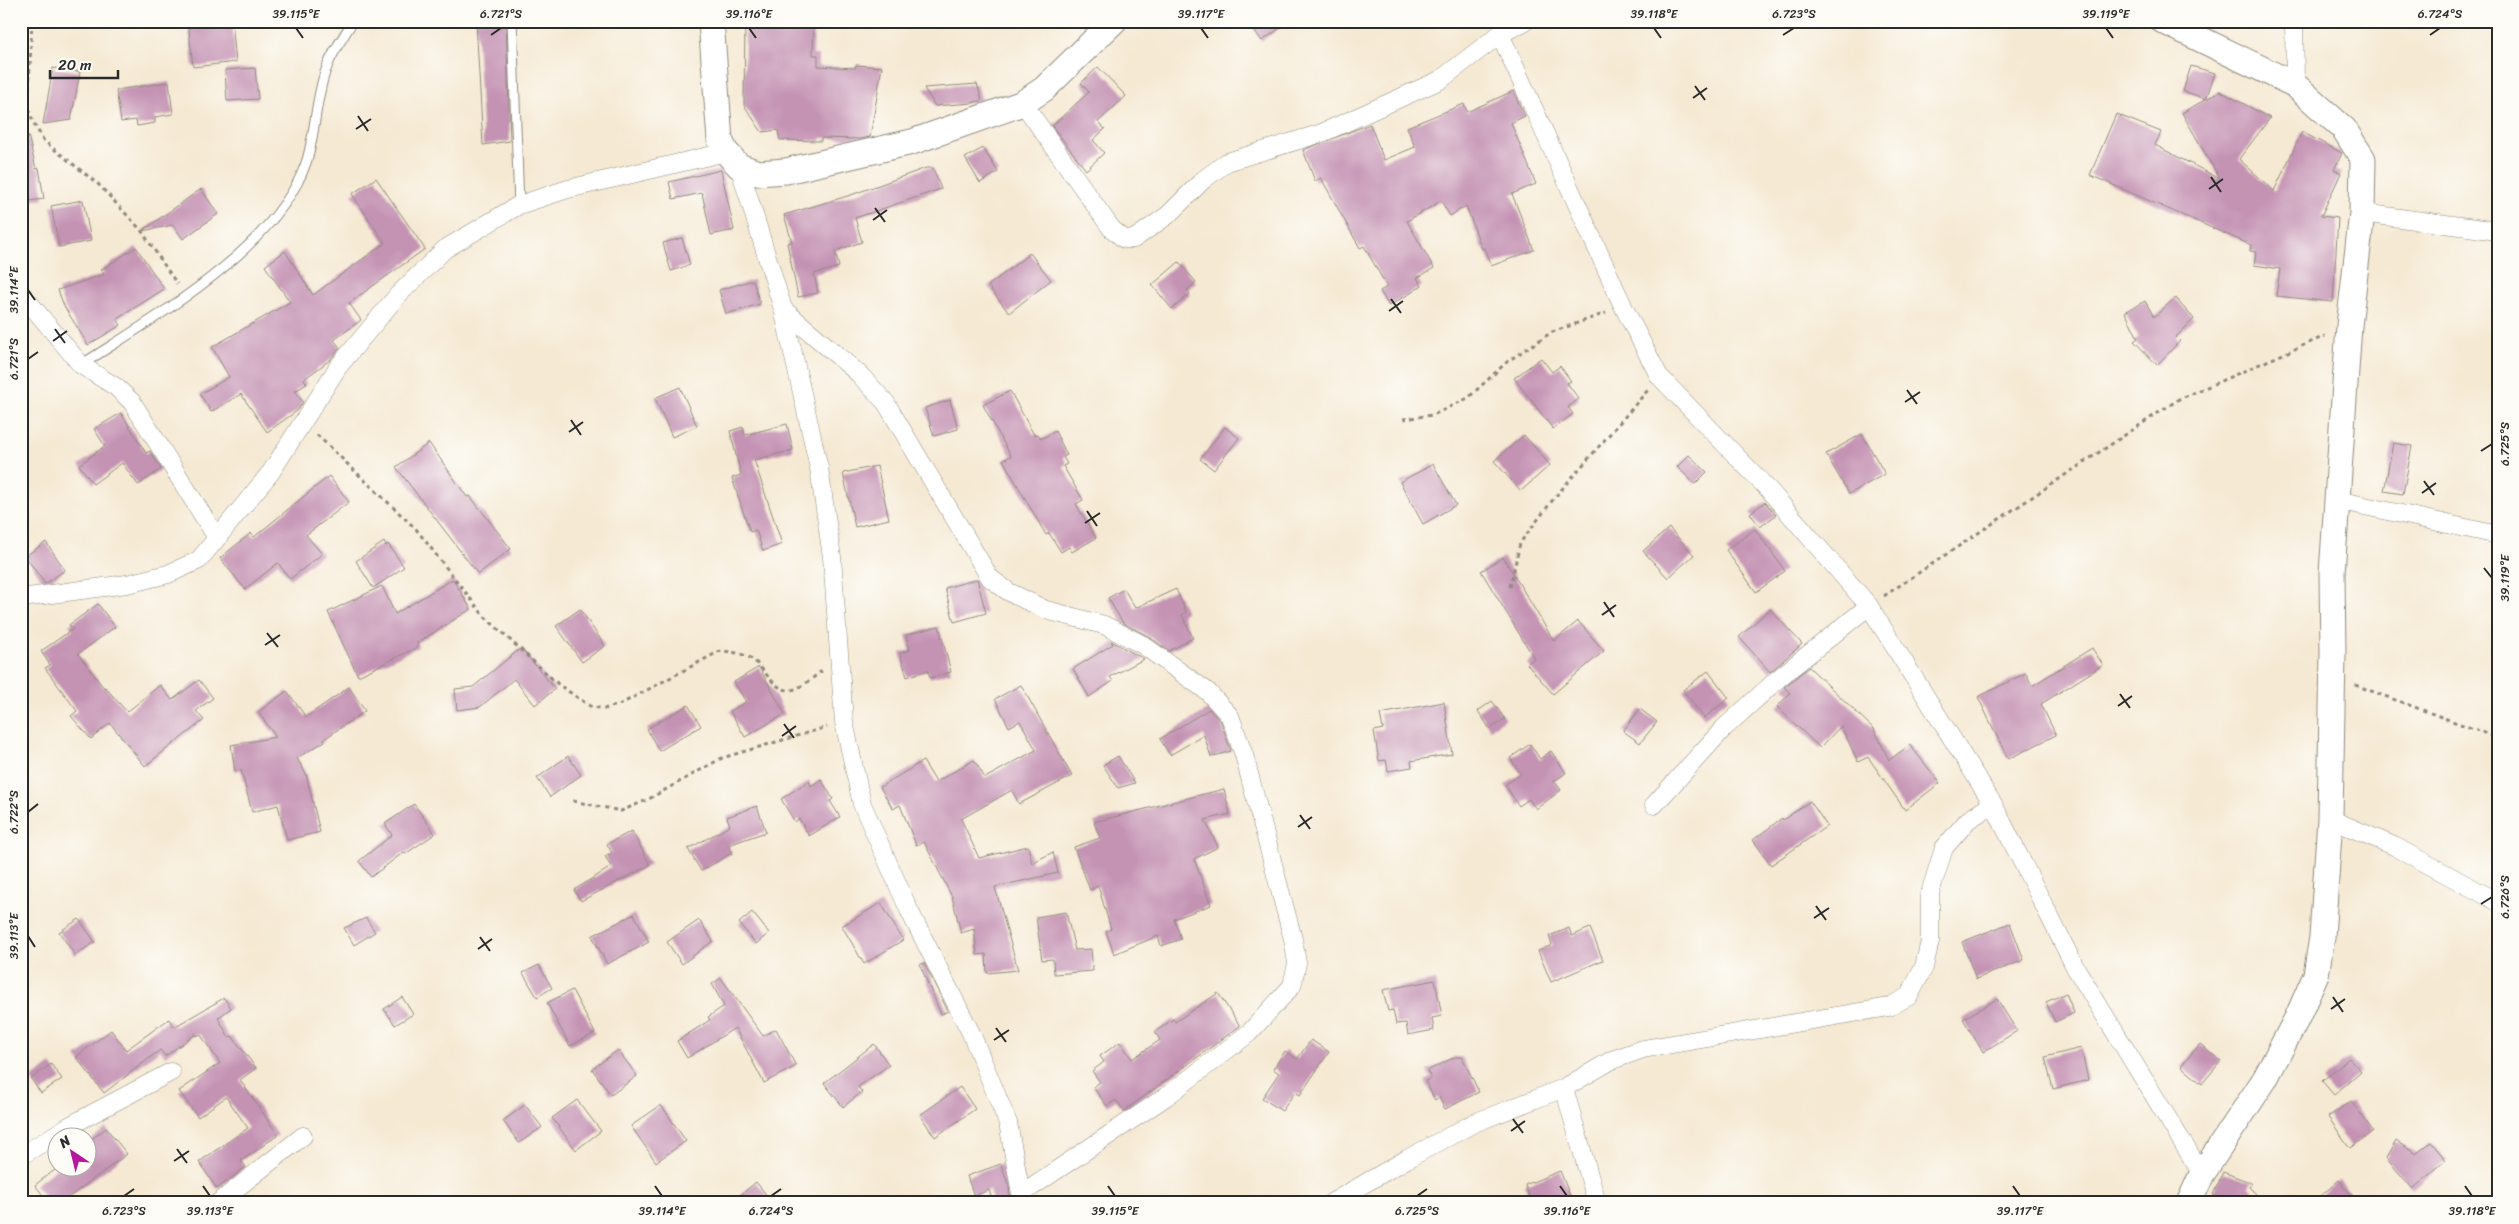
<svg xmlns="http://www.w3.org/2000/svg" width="2519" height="1224" font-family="Sriracha,sans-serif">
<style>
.building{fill:#c493b4}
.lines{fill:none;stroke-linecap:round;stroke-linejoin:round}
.lane-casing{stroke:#908a7f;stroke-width:11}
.street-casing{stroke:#908a7f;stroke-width:19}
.secondary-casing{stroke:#908a7f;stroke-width:27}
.path{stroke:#908a7f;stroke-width:3;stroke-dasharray:4 4;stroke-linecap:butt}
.lane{stroke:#fff;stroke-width:9}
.street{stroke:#fff;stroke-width:18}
.secondary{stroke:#fff;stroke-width:25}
.ticks{fill:none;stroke:#2b2b2b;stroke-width:2}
.neatline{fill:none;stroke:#2b2b2b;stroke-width:2}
.ticks-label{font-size:12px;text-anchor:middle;fill:#2b2b2b}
</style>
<rect width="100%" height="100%" fill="#fdfcf7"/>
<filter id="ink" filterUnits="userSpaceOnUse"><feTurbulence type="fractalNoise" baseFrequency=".02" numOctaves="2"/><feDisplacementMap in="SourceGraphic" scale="10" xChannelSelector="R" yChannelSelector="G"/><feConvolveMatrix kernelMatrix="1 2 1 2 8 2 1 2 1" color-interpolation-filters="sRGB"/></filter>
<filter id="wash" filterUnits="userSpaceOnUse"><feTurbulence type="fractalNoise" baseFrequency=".0096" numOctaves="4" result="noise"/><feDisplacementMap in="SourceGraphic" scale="20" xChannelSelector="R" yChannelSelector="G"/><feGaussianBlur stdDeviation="1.12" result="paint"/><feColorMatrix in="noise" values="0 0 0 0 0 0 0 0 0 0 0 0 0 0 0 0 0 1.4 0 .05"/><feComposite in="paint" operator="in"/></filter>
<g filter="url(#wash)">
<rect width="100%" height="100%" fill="#f5e9d3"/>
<g id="blocks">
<g class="building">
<polygon points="188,21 232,21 236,62 193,67"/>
<polygon points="476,21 506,21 510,141 483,145"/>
<polygon points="745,21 814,21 813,55 818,55 818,66 855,68 856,65 882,67 870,137 859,139 821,138 821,141 780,140 778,130 762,132 744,105"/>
<polygon points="1247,21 1290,21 1262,41"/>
<polygon points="2191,66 2215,73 2206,99 2183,91"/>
<polygon points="1098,67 1126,96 1098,122 1105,129 1093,140 1104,153 1086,170 1052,126 1089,92 1081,83"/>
<polygon points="53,68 80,72 71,120 43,124"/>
<polygon points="255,68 258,99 227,101 225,70"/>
<polygon points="169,82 173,114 155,117 155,123 137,126 136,120 121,122 116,90"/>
<polygon points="977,84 982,100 972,103 935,106 924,88"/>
<polygon points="1513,91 1525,116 1511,123 1536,184 1512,194 1534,250 1491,266 1484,248 1482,249 1466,206 1450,216 1441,201 1407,221 1434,268 1417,278 1422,286 1389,306 1380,291 1387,287 1364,246 1360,248 1321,178 1315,181 1303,150 1370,124 1384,160 1415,147 1407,127 1464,104 1467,112"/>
<polygon points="2220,91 2270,118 2239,159 2274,191 2302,132 2342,153 2334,170 2341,173 2321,216 2338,218 2333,302 2276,296 2280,269 2254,265 2256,252 2250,251 2251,245 2090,175 2116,114 2161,132 2155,145 2220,179 2182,113"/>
<polygon points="28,135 36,169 39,168 44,199 21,202 21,136"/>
<polygon points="983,148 998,172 980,183 965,158"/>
<polygon points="926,168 933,168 941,189 855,218 862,242 835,251 839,267 814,274 818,293 798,297 787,243 792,242 784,215 851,195"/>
<polygon points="721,170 734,230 711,235 702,193 673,199 669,182"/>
<polygon points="376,178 425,249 349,303 361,320 334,340 340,348 330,360 304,379 307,384 295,391 303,402 297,411 267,432 241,394 211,412 200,394 229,377 212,347 290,302 265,266 285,251 313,295 385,243 352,194"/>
<polygon points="201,189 218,214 183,239 173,225 142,231"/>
<polygon points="83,200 91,241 59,247 51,206"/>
<polygon points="682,238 690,265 671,271 663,243"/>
<polygon points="136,247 164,289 117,319 121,325 88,345 64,306 58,290 104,274 101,270"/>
<polygon points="1030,253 1051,280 1009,313 988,286"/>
<polygon points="1179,262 1196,282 1187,290 1190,294 1172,309 1152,285"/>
<polygon points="753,280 760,304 726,314 719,290"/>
<polygon points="2175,298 2194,319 2176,337 2180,341 2157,365 2134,341 2138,338 2125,312 2145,301 2154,317"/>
<polygon points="1541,358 1552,372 1560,366 1571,381 1567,383 1579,399 1568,407 1573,414 1553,429 1514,378"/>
<polygon points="680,387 697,426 672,437 655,398"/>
<polygon points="1010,391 1034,435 1038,434 1041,439 1055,431 1067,455 1063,457 1067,464 1063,466 1083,500 1076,504 1096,538 1072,552 1069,547 1061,552 1049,533 1046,535 1003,460 1011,456 983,405"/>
<polygon points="950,400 958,429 934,436 925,408"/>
<polygon points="121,413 146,453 150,451 161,469 138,485 122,463 93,484 79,465 105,446 94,429"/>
<polygon points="787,424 793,450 754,460 782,544 763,551 756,530 750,532 732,478 741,475 730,431 743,427 745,435"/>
<polygon points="1225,427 1239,438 1214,470 1200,459"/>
<polygon points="1862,434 1885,474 1849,494 1826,454"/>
<polygon points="1524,435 1550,465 1521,491 1494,461"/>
<polygon points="429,443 467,497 470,496 511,549 478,574 396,467"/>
<polygon points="2393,443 2412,446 2403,494 2384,491"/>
<polygon points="1689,455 1707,472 1695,484 1677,467"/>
<polygon points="1433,464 1456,505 1423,524 1400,482"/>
<polygon points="877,466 889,519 855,527 843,473"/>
<polygon points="329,476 349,502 306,535 322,554 290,579 278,563 245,589 220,558 251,533 254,537"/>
<polygon points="1765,502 1776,515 1760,527 1750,513"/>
<polygon points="1669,528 1694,555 1668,578 1643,551"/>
<polygon points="1755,529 1785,571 1756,592 1726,550"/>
<polygon points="46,542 65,570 45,584 25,556"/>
<polygon points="384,542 386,546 388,544 404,567 373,588 356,561"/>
<polygon points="1503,557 1554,641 1578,621 1604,651 1553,694 1527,664 1534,658 1481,571"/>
<polygon points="453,579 471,609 417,643 418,647 358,676 328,612 382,586 395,614"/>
<polygon points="977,579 986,613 954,622 945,588"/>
<polygon points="1124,589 1135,608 1176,589 1186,612 1182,615 1193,638 1169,651 1148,636 1123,623 1108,598"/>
<polygon points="98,604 115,627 78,654 104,688 105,687 127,712 160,685 172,700 199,680 213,698 196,711 204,720 145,766 110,723 91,739 71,716 77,711 45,668 50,665 41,651 73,629 69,625"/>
<polygon points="580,609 605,646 582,662 556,626"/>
<polygon points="1770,609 1802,644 1770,672 1739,637"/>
<polygon points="939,626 951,672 930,678 928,670 907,677 900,653 910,650 906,635"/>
<polygon points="1111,641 1144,659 1110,677 1113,681 1089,697 1073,669 1113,644"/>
<polygon points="521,648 555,689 535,705 514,679 480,707 457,710 455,689 473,687"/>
<polygon points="2092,648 2103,665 2041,704 2056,735 2008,759 1978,697 2026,673 2032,686"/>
<polygon points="759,667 785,714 745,737 730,711 746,702 734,682"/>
<polygon points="1809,667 1874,729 1889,760 1910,745 1940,783 1905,810 1868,757 1858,762 1841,726 1820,748 1777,707 1790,693 1784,687"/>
<polygon points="1708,671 1729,698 1704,718 1683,690"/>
<polygon points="1021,685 1072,776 1019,804 1012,790 961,819 979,858 1028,846 1032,863 1053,852 1058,873 995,887 1018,970 987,973 986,954 977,955 974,929 961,933 952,897 924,842 916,845 900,805 893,809 880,787 923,761 936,782 974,760 985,778 1036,750 1020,721 1009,727 995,699"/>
<polygon points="349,687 365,711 324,739 325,741 297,758 306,774 320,832 287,840 278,805 252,812 241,770 235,771 231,745 276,737 258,712 287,691 306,717"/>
<polygon points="1492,701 1505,719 1490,729 1478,711"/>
<polygon points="1444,702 1452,754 1411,761 1412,767 1388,771 1386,760 1379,761 1374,731 1383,729 1380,714"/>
<polygon points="688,705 701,726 659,751 647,729"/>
<polygon points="1209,709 1221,722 1231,751 1211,757 1204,735 1170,755 1160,739"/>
<polygon points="1640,709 1657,722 1640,743 1623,731"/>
<polygon points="1530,744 1540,759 1551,751 1566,773 1554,781 1561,790 1536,809 1529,799 1519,806 1505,785 1521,774 1510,758"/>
<polygon points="568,756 581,775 550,797 537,778"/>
<polygon points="1118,756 1135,783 1118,788 1103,765"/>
<polygon points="821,779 833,799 830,801 840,817 809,836 799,819 795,822 781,799 809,781 811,786"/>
<polygon points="1224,789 1230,814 1205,820 1218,847 1194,859 1211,905 1174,919 1181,939 1161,946 1158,936 1114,954 1106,931 1111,929 1098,886 1090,890 1074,847 1100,838 1094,822"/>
<polygon points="1810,801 1827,826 1771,865 1753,840 1782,818 1783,820"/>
<polygon points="414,804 435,834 405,854 404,852 371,877 359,861 392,835 385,824"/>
<polygon points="757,806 766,832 728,845 732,853 701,871 688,849 730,826 727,817"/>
<polygon points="632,831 650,865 581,901 574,890 611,867 605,856 612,853 607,844"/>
<polygon points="881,903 903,940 864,964 842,926"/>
<polygon points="752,912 769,933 756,944 739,923"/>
<polygon points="1066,912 1075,950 1091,949 1093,971 1054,974 1053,959 1042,960 1036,917"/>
<polygon points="634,914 649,942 607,964 592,936"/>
<polygon points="366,918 375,932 354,945 344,928"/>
<polygon points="79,919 95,942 75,955 59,932"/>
<polygon points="699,920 713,941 682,964 667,942"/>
<polygon points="2010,923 2024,960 1976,979 1962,942"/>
<polygon points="1569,928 1572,936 1590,928 1603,960 1551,982 1538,951 1552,945 1549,936"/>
<polygon points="924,963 948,1011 941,1014 920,965"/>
<polygon points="539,965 552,988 537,997 523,973"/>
<polygon points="721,978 763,1036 776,1029 796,1066 764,1083 735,1028 687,1058 677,1041 710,1020 708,1017 724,1006 712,984"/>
<polygon points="1435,980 1442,1016 1432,1018 1434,1030 1408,1035 1406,1023 1396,1024 1393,1010 1388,1011 1383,990"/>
<polygon points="572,990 595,1033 570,1046 547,1003"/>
<polygon points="1218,993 1240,1026 1124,1111 1116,1100 1107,1106 1093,1087 1100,1082 1092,1071 1104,1062 1100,1056 1120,1042 1132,1059 1160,1040 1155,1032 1173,1019 1175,1022"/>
<polygon points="2066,993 2074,1013 2055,1022 2046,1002"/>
<polygon points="402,997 413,1014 395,1025 384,1009"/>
<polygon points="224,998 231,1008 218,1018 229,1037 232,1036 256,1068 240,1080 278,1135 241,1161 246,1167 217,1189 199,1162 248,1128 226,1097 198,1117 179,1091 220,1063 200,1034 197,1036 196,1034 165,1056 160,1050 104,1093 76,1057 111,1030 126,1050 169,1019 174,1027"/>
<polygon points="1997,999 2017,1031 1983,1052 1963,1019"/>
<polygon points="1311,1040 1329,1052 1300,1095 1295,1092 1282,1111 1262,1098 1279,1073 1273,1069 1285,1051 1297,1059"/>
<polygon points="874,1044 889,1065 858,1087 862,1092 843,1107 824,1083"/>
<polygon points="2200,1044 2221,1061 2202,1084 2181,1066"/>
<polygon points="2081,1048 2088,1080 2053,1089 2045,1057"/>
<polygon points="618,1050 637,1076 611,1095 592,1069"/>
<polygon points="1455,1057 1462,1057 1479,1092 1445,1109 1439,1097 1435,1100 1425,1081 1431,1078 1427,1071"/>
<polygon points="2349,1058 2361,1071 2334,1095 2322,1081"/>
<polygon points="51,1064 62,1079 41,1093 31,1079"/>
<polygon points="960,1087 975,1109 935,1137 920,1115"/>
<polygon points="577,1100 601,1131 576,1150 552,1118"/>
<polygon points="2351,1101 2373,1131 2350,1148 2328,1117"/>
<polygon points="525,1105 542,1127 519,1143 503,1121"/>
<polygon points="661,1105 686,1141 656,1162 631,1126"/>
<polygon points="106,1128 127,1154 61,1203 49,1203 35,1185 60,1166 88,1166 88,1142"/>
<polygon points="2396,1141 2416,1154 2431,1142 2446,1160 2413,1189 2386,1158"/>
<polygon points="1001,1164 1009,1187 1010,1203 993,1203 989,1190 974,1196 967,1176"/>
<polygon points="1560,1171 1573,1203 1532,1203 1525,1185"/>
<polygon points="2223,1172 2252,1183 2249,1187 2265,1203 2232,1203 2213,1195"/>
<polygon points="2339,1180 2358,1203 2313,1203"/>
<polygon points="756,1182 773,1203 731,1203"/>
</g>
</g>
</g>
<g filter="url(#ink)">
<use href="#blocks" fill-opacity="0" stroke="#908a7f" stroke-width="1"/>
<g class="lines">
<defs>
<g id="lane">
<polyline points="512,21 519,205"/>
<path d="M81,365C155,317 276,249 306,163C316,133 315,97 327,67C333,51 344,36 353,21"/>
</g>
<g id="street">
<polyline points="2294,21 2295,85"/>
<polyline points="1500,34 1623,306 1659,376 1769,490 1869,606 1993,804 2075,967 2202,1174"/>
<polyline points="1023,103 1111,228 1124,239 1134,239 1168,215 1203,180 1227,162 1322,133 1440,80 1500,34 1526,21"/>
<polyline points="739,166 783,309 819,468 832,557 844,722 862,804 909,910 971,1033 1008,1123 1021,1194 1020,1203"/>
<polyline points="2362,213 2498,231"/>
<polyline points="21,293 81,365 116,387 132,402 217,538"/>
<polyline points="783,309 859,374 886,403 990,578 1009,592 1046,610 1104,625 1143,645 1208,692 1230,716 1244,755 1293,939 1297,963 1292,986 1249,1033 1167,1096 1021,1194"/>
<polyline points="2337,500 2498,535"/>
<polyline points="21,598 127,584 168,574 199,560 271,472 338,367 397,296 445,249 519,205 568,189 726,152"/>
<polyline points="1654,805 1724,728 1780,677 1869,606"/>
<polyline points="2330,819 2394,846 2498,902"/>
<polyline points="1564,1088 1612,1060 1643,1049 1889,1007 1909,996 1924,967 1930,941 1930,893 1944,848 1968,820 1993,804"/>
<polyline points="21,1156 69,1126 171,1072"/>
<polyline points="218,1203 303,1136"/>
<polyline points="1331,1203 1407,1159 1474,1123 1564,1088 1597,1203"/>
</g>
<g id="secondary">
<polyline points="711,21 720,140 726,152 739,166 758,173 786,171 912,142 1023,103 1044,89 1114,21"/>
<polyline points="2163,21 2295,85 2344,129 2363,159 2362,213 2349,326 2332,573 2333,653 2330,819 2322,937 2316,975 2297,1018 2265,1079 2202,1174 2189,1203"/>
</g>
</defs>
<use href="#lane" class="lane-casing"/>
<use href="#street" class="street-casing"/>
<use href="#secondary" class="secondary-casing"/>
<g class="path">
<polyline points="32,21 28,107 33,122 44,141 98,184 141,230 177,284"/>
<polyline points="1403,419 1433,415 1468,398 1508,361 1552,332 1606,313"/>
<path d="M317,435L416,529L484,616L559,685L590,706L604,709L621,704L720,651C729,651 741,653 750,658C763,665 772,689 788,690C799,691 813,677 822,671"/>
<polyline points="1510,587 1520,543 1555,497 1648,390"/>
<polyline points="1884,596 2179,399 2325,336"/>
<polyline points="2355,685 2498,738"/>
<polyline points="573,801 621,811 647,800 722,758 827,727"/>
</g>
<use href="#lane" class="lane"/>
<use href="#street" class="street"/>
<use href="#secondary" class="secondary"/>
</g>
</g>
<path class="ticks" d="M296,28L303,38M749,28L756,38M1201,28L1208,38M1654,28L1661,38M2106,28L2113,38M491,35L501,28M1783,35L1794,28M2430,35L2440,28M1695,86L1705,100M1693,98L1707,88M358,116L368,131M356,129L371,119M2211,177L2221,192M2209,189L2223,179M875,208L885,222M873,220L887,210M28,290L35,300M1391,299L1401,313M1389,311L1403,301M55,329L65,343M53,341L67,331M28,359L38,352M1907,390L1917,404M1905,402L1920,392M571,420L581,435M569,432L583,422M2481,451L2492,444M2424,481L2434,495M2422,493L2436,483M1087,511L1097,526M1085,523L1100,513M2484,568L2492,578M1604,602L1614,617M1602,615L1616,605M267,633L278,647M265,645L280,635M2120,694L2130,708M2118,706L2132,696M784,724L794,738M782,736L796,726M28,812L38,804M1300,815L1310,829M1298,827L1312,817M2481,904L2492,897M1816,906L1826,920M1814,918L1829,908M28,936L35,947M480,937L490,951M478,949L492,939M2333,997L2343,1012M2331,1009L2345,999M996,1028L1006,1042M994,1040L1009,1030M1513,1119L1523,1133M1511,1131L1525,1121M177,1149L187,1163M174,1161L189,1151M203,1186L210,1196M655,1186L662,1196M1108,1186L1115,1196M1560,1186L1567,1196M2013,1186L2020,1196M2465,1186L2472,1196M124,1196L134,1189M771,1196L781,1189M1417,1196L1427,1189"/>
<rect width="2519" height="1224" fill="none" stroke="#fdfcf7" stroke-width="55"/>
<g transform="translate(72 1152) rotate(325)"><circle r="24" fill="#fdfcf7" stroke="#a9a8a5"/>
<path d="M0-4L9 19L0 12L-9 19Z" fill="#b5179e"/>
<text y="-8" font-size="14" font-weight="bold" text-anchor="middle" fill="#2b2b2b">N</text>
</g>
<path d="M50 70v8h68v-8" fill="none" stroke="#2b2b2b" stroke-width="2.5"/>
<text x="58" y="70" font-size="15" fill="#2b2b2b" stroke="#fdfcf7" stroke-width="4" paint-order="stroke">20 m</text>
<rect x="28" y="28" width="2464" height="1168" class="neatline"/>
<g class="ticks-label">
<text x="296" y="18">39.115°E</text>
<text x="501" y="18">6.721°S</text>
<text x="749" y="18">39.116°E</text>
<text x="1201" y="18">39.117°E</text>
<text x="1654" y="18">39.118°E</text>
<text x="1794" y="18">6.723°S</text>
<text x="2106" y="18">39.119°E</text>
<text x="2440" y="18">6.724°S</text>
<text transform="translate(14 290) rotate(-90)" y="4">39.114°E</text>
<text transform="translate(14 359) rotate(-90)" y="4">6.721°S</text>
<text transform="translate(2505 444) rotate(-90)" y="4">6.725°S</text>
<text transform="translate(2505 578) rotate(-90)" y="4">39.119°E</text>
<text transform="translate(14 812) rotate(-90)" y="4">6.722°S</text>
<text transform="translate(2505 897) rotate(-90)" y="4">6.726°S</text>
<text transform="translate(14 936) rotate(-90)" y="4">39.113°E</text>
<text x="124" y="1215">6.723°S</text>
<text x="210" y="1215">39.113°E</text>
<text x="662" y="1215">39.114°E</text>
<text x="771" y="1215">6.724°S</text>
<text x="1115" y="1215">39.115°E</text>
<text x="1417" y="1215">6.725°S</text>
<text x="1567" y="1215">39.116°E</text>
<text x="2020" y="1215">39.117°E</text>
<text x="2472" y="1215">39.118°E</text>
</g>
</svg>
